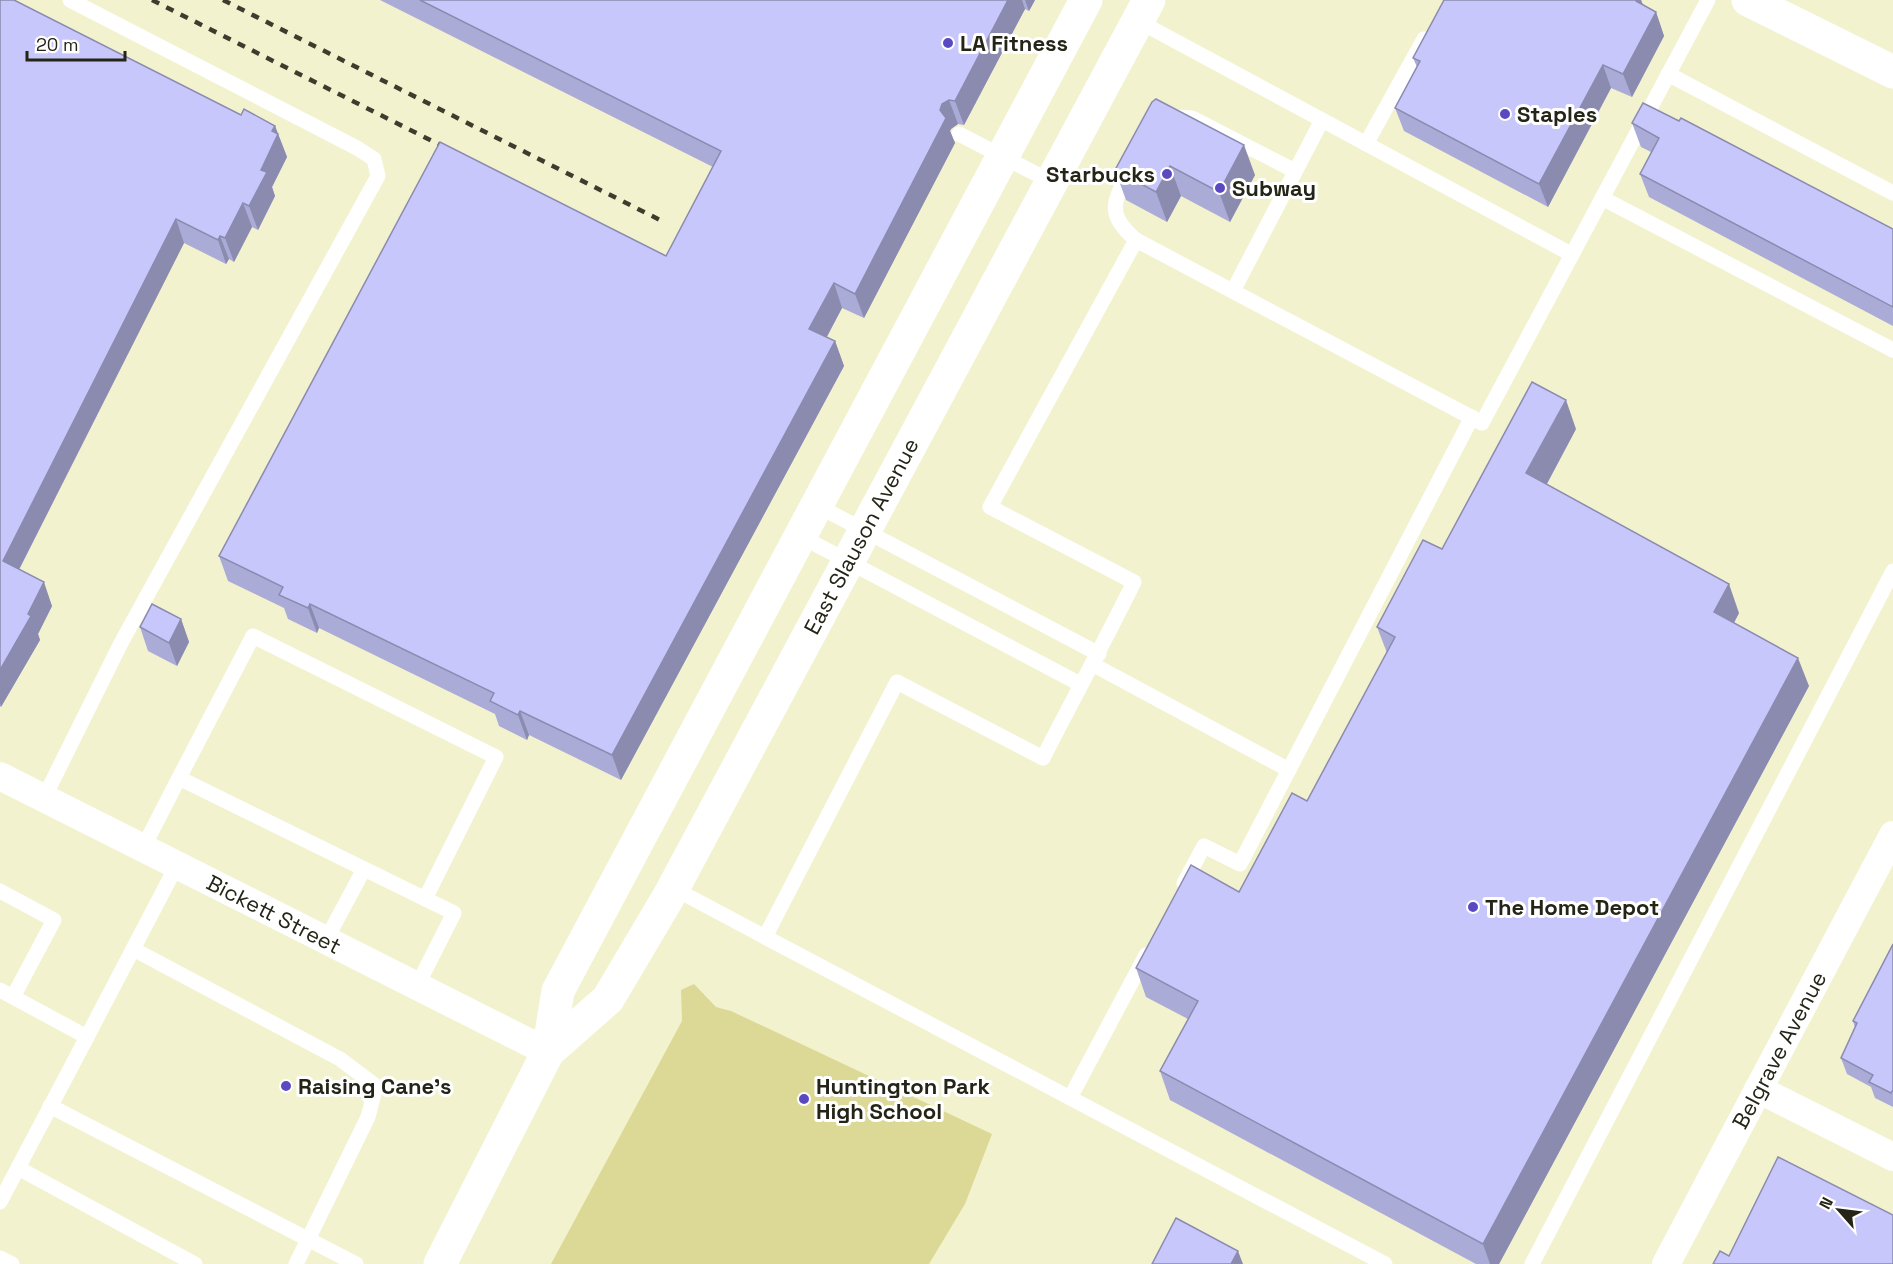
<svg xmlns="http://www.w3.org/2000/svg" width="1893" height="1264" font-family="'Space Grotesk',sans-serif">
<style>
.pitch{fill:#dcd996}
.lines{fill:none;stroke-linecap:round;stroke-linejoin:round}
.lane{stroke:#fff;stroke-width:15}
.street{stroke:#fff;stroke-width:28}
.secondary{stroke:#fff;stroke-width:33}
.primary{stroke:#fff;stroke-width:33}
.rail{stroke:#3d3d2e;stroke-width:4.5;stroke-dasharray:8 8;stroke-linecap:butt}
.wall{fill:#ababd8}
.shaded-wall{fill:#8b8bb0}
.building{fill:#c7c7fb;stroke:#8b8bb0;stroke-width:1.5}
.poi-dot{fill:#5a49c1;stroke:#fff;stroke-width:2}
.labels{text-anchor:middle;stroke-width:6;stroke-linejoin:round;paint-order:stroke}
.poi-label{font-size:22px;font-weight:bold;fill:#242417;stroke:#fff;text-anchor:start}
.street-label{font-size:22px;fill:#242417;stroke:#fff}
</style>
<rect width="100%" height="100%" fill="#f3f2cf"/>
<polygon class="pitch" points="694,984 716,1007 731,1011 992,1134 965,1204 929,1264 551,1264 682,1021 681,990"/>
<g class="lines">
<g class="lane">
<polyline points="1138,21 1571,254"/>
<polyline points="1668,74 1893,193"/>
<polyline points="1174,117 1192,118 1295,171"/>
<polyline points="959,134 1050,181"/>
<polyline points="1366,144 1424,39"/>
<path d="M1130,170C1113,202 1106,214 1136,240"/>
<polyline points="1602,198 1893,350"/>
<polyline points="1233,291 1322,120"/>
<polyline points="818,506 1099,654"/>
<polyline points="802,537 1080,684"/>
<polyline points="1092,664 1289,770"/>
<polyline points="179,778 253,636 496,757 425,899"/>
<polyline points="44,798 121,643 378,176 374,159 357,148 70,0"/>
<polyline points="143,848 179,778 454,913 417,986"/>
<polyline points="1184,883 1204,846 1240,864 1472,417"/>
<path d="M673,888L765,937L897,682L1043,758C1073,699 1105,641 1134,582L990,507L1136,240L1482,423L1708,0"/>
<polyline points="0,891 54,920 13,997"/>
<polyline points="765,937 1385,1264"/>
<polyline points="326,940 364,869"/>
<polyline points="133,949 340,1059 376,1086 368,1117 296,1264"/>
<polyline points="0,990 87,1037 0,1202"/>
<polyline points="87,1037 177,865"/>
<polyline points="1070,1098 1146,955"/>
<polyline points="50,1106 356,1264"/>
<polyline points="18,1168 195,1264"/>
<polyline points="0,1258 12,1264"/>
<polyline points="1532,1264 1893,571"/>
</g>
<g class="street">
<polyline points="0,776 548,1052"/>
<polyline points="1758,1089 1893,1157"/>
<polyline points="1666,1264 1893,835"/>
</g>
<polyline class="secondary" points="1748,0 1893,72"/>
<g class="primary">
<polyline points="548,1052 608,999 669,896 1149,0"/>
<polyline points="440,1264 548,1052 558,991 1086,0"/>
</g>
<g class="rail">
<polyline points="152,0 454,152"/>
<polyline points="223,0 660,220"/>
</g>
</g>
<g class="wall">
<polygon points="0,0 241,115 275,126 287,157 272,187 275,196 258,230 252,227 234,262 229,259 226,264 184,243 19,570 52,606 38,634 40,640 1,707 0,706"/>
<polygon points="380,0 1035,0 1029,11 1025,9 964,125 958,124 951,129 950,131 955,143 864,318 842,308 827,337 835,341 844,366 621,780 529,735 527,740 499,726 495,714 319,628 317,633 288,619 284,608 228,581 219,556 666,256 713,167"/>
<polygon points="1444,0 1641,0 1643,5 1656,12 1664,36 1632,97 1611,88 1548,207 1404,131 1395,108 1417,67 1413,58"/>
<polygon points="1152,102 1255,175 1230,222 1181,196 1167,222 1126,200 1115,170"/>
<polygon points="1632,123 1893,229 1893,326 1649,197 1640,174 1651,152 1641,147"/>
<polygon points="1576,429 1547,484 1739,613 1734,623 1809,686 1499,1264 1476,1264 1170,1100 1160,1071 1188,1019 1146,997 1136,968 1239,892 1307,801 1387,653 1377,627 1442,549"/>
<polygon points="181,619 189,642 177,666 148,651 140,627"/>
<polygon points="1893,944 1893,1107 1875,1098 1871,1087 1847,1074 1841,1058 1855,1028 1853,1021"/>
</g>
<g class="shaded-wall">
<polygon points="1008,0 1022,0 1025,9 964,125 955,101"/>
<polygon points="1025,0 1035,0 1029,11"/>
<polygon points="1636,0 1641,0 1648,18 1636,1"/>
<polygon points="1656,12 1664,36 1632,97 1623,74"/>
<polygon points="1603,65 1611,88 1548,207 1539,184"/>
<polygon points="949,100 958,124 951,129 950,131 955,143 864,318 855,294 940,110 942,104"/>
<polygon points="275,126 287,157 272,187 275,196 258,230 249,206 272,131"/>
<polygon points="1244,145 1255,175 1230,222 1219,192"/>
<polygon points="1170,166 1181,196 1167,222 1156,192"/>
<polygon points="243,203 252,227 234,262 225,238"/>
<polygon points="176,219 184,243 11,585 3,561"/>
<polygon points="220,236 229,259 226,264 218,240"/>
<polygon points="834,283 842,308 818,353 809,329"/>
<polygon points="835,341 844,366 621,780 612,755"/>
<polygon points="1566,400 1576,429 1537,502 1526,473"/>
<polygon points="44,582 52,606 38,634 40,640 1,707 0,703 0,670"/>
<polygon points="1729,584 1739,613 1724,641 1714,612"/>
<polygon points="310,604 319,628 317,633 308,608"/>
<polygon points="181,619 189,642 177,666 169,643"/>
<polygon points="1798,658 1809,686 1499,1264 1490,1264 1483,1244"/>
<polygon points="520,711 529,735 527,740 518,715"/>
<polygon points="1238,1251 1243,1264 1231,1264"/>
</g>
<g class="building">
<polygon points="0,0 14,0 241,115 244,109 275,126 272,131 278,134 261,170 267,172 249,206 243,203 225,238 220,236 218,240 176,219 3,561 44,582 28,614 31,616 0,670"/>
<polygon points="420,0 1008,0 955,101 949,100 942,104 940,110 946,118 855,294 834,283 809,329 835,341 612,755 520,711 518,715 490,701 494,693 310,604 308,608 279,595 283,587 219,556 440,142 666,256 721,151"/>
<polygon points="1444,0 1636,0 1636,1 1656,12 1623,74 1603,65 1539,184 1395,108 1420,61 1413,58"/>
<polygon points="1156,99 1244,145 1219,192 1170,166 1156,192 1115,170 1152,102"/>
<polygon points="1643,103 1679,121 1681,118 1893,229 1893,307 1640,174 1659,138 1632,123"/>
<polygon points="1532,382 1566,400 1526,473 1729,584 1714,612 1798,658 1483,1244 1160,1071 1198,1001 1136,968 1191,865 1239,892 1292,793 1307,801 1395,637 1377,627 1423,540 1442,549"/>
<polygon points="152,604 181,619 169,643 140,627"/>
<polygon points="1893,944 1893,1090 1891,1093 1869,1082 1873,1075 1841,1058 1857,1023 1853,1021"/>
<polygon points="1778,1157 1893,1215 1893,1264 1713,1264 1720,1251 1729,1256"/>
<polygon points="1176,1218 1238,1251 1231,1264 1152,1264"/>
</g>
<g class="poi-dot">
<circle cx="948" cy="43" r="6"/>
<circle cx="1505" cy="114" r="6"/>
<circle cx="1167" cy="174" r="6"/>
<circle cx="1220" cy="188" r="6"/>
<circle cx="1473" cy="907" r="6"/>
<circle cx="286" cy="1086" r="6"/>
<circle cx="804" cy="1099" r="6"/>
</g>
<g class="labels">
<g class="poi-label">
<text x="960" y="51">LA Fitness</text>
<text x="1517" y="122">Staples</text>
<text x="1155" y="182" text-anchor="end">Starbucks</text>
<text x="1232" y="196">Subway</text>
<text x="1485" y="915">The Home Depot</text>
<text x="298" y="1094">Raising Cane's</text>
<text x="816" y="1094">Huntington Park<tspan x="816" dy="25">High School</tspan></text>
</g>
<g class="street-label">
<text transform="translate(861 536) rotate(-62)" y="8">East Slauson Avenue</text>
<text transform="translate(274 914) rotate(27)" y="8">Bickett Street</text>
<text transform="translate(1779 1050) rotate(-62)" y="8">Belgrave Avenue</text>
</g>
</g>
<g transform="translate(1839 1210) rotate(298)" stroke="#ffffff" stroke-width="4.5" paint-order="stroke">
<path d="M0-4.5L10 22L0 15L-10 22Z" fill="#242417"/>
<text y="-9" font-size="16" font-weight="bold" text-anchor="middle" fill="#242417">N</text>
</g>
<path d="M27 51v9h98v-9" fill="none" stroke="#242417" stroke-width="3"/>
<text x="36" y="51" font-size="18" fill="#242417" stroke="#ffffff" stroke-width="4.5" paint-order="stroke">20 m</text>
</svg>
